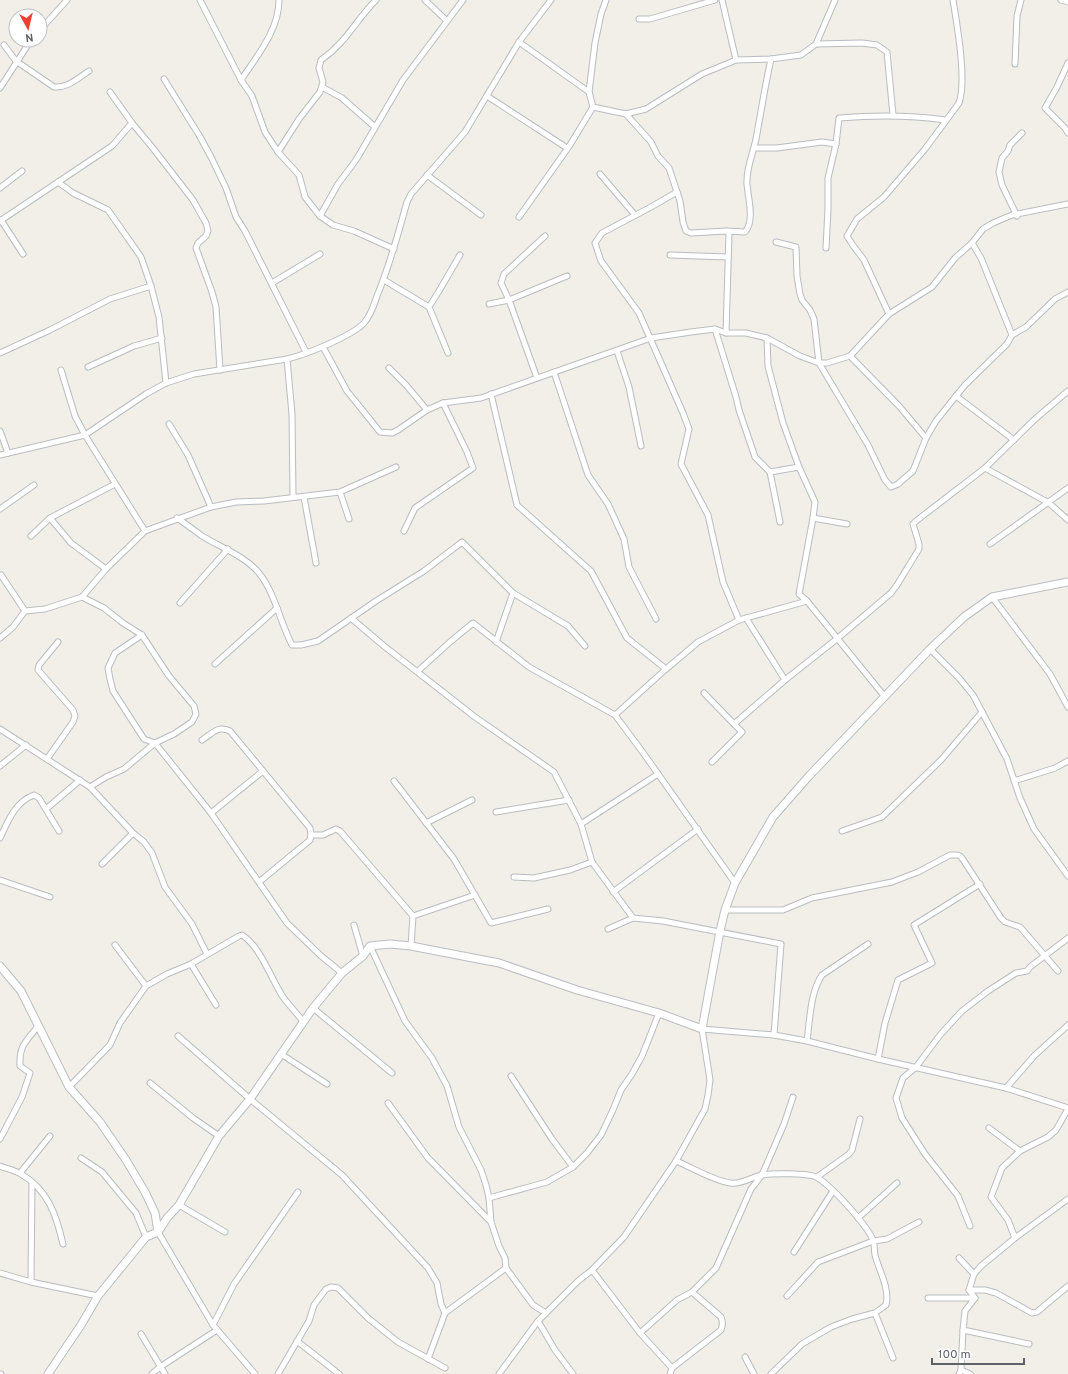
<svg xmlns="http://www.w3.org/2000/svg" width="1068" height="1374" font-family="Overpass,sans-serif">
<style>
.lines{fill:none;stroke-linecap:round;stroke-linejoin:round}
.street-casing{stroke:#b9bcc1;stroke-width:7}
.secondary-casing{stroke:#babdc3;stroke-width:9}
.street{stroke:#fff;stroke-width:5}
.secondary{stroke:#fff;stroke-width:7}
</style>
<rect width="100%" height="100%" fill="#f1efe7"/>
<g class="lines">
<defs>
<g id="street">
<polyline points="200,0 241,80 252,96 265,132 278,152 299,175 305,197 320,216 333,225 354,231 394,249"/>
<polyline points="425,0 447,21"/>
<polyline points="606,0 601,14 595,43 589,92 593,107 626,114 646,109 702,74 736,60 771,59 801,55 816,44 862,43 877,45 887,52 893,115"/>
<polyline points="722,0 736,60"/>
<polyline points="1061,0 1068,2"/>
<polyline points="639,19 650,19 715,0"/>
<polyline points="40,30 67,0"/>
<polyline points="519,42 589,92"/>
<polyline points="816,44 835,0"/>
<path d="M4,45L16,61L54,87C68,88 78,78 89,71"/>
<polyline points="1068,63 1057,87 1045,108 1065,128 1068,133"/>
<polyline points="1015,64 1017,16 1021,0"/>
<polyline points="164,79 199,135 211,157 226,188 236,217 245,231 306,352"/>
<path d="M241,80C257,56 279,30 279,0"/>
<polyline points="322,87 342,98 375,127"/>
<polyline points="0,88 31,40"/>
<polyline points="110,92 132,123 152,147 193,200 206,223 208,231 206,236 198,243 196,248 212,292 216,307 220,370"/>
<polyline points="487,96 567,148"/>
<polyline points="626,114 651,142 658,156 669,168 680,201 683,222 686,231 691,233 726,231 729,233 726,333"/>
<polyline points="754,148 777,148 822,142 836,144"/>
<path d="M278,152L299,119L320,92L323,82L319,68L321,60C346,43 356,20 376,0"/>
<polyline points="600,174 635,215"/>
<polyline points="427,175 481,215"/>
<polyline points="58,182 73,193 108,210 141,257 151,286 159,317 166,383"/>
<polyline points="0,188 22,171"/>
<polyline points="677,192 651,207 602,233 595,243 601,261 639,313 683,413 689,429 681,464 708,515 723,582 739,620"/>
<polyline points="320,216 338,184 356,160 403,80 463,0"/>
<polyline points="1017,216 1002,185 999,172 1002,158 1008,151 1010,145 1022,133"/>
<polyline points="519,217 570,145 593,107"/>
<polyline points="1,220 23,254"/>
<polyline points="0,221 112,146 132,123"/>
<path d="M727,231L745,232C755,221 748,198 747,184C746,168 753,154 756,139C761,112 765,86 771,59"/>
<polyline points="776,242 796,247 797,276 800,294 802,300 810,310 814,319 819,363 868,445 885,480 891,487 898,484 913,471 926,438 936,421 956,396 965,385 1007,344 1012,335 1026,327 1055,299 1068,292"/>
<polyline points="972,243 981,258 1012,335"/>
<path d="M826,248L828,209V178L836,144L839,118C876,115 909,115 946,120"/>
<polyline points="670,255 728,257"/>
<polyline points="384,280 429,307 448,353"/>
<polyline points="272,283 320,254"/>
<polyline points="489,304 509,300 567,276"/>
<polyline points="429,307 439,291 460,255"/>
<path d="M889,314L864,260L852,244L847,236L857,219L884,197L925,149L959,103C967,80 957,25 953,0"/>
<polyline points="715,329 736,397 739,410 755,457 770,472 799,467"/>
<polyline points="767,338 768,366 783,423 799,467 815,502 813,518 799,594 807,601 885,697"/>
<polyline points="323,347 347,391 380,432 392,433 398,430 427,410 443,403 481,398 651,338 691,332 715,329 726,333 746,333 767,338 800,356 819,363 827,363 850,356 889,314 932,287 955,258 972,243 983,229 993,223 1012,215 1068,204"/>
<polyline points="617,351 629,387 641,446"/>
<polyline points="0,353 50,330 110,299 151,286"/>
<polyline points="850,356 899,406 926,438"/>
<polyline points="287,359 292,414 293,497"/>
<polyline points="88,367 134,346 162,338"/>
<polyline points="389,368 406,385 427,410"/>
<polyline points="61,370 75,416 85,435 145,531"/>
<polyline points="554,372 588,475 608,504 624,539 629,567 656,619"/>
<polyline points="537,378 509,300 501,283 504,274 545,236"/>
<polyline points="491,394 517,505 591,571 627,638 666,669"/>
<polyline points="956,396 1014,440"/>
<polyline points="169,424 188,455 211,507"/>
<polyline points="0,431 8,453"/>
<path d="M0,455L85,435L146,394L166,383L194,374L287,359C305,355 352,336 364,323C371,315 374,305 377,296C390,265 398,234 407,202L411,194L465,132L519,42L551,0"/>
<polyline points="985,468 1049,503 1068,520"/>
<polyline points="770,472 780,522"/>
<polyline points="340,492 349,519"/>
<polyline points="304,497 316,563"/>
<polyline points="0,509 34,485"/>
<polyline points="50,518 71,543 106,569"/>
<path d="M177,518C186,524 194,530 202,536C220,547 245,556 259,573C275,593 280,622 292,645H301L318,641L376,601L424,571L462,542L513,593L568,626L585,646"/>
<polyline points="813,518 847,524"/>
<polyline points="404,531 415,508 473,468 467,452 443,403"/>
<polyline points="31,536 50,518 115,484"/>
<polyline points="990,544 1068,488"/>
<polyline points="1,575 25,611"/>
<polyline points="82,597 106,569 145,531 211,507 236,502 264,501 340,492 396,467"/>
<polyline points="992,597 1050,674 1068,707"/>
<polyline points="180,603 228,549"/>
<polyline points="351,618 384,646 475,717 554,772 581,824 592,862 633,918"/>
<polyline points="746,618 785,680"/>
<polyline points="142,635 115,653 108,668 110,679 113,691 144,739 155,743 211,813 287,923 320,955 342,973"/>
<polyline points="0,638 13,627 25,611 45,609 82,597 104,608 123,623 142,635 169,676 194,706 196,714 192,722 174,734 155,743 124,769 106,777 90,787"/>
<polyline points="496,642 513,593"/>
<polyline points="930,649 959,678 973,695 1007,759 1020,798 1034,829 1068,876"/>
<polyline points="215,664 277,608"/>
<polyline points="418,671 450,642 473,623 529,667 615,715 644,754 735,883"/>
<polyline points="704,693 734,724"/>
<polyline points="615,715 666,669 698,642 739,620 807,601"/>
<polyline points="0,729 90,787 133,833 144,842 152,853 165,887 192,924 207,954"/>
<path d="M202,740C213,733 218,725 230,731L310,828L311,835L310,840L259,882"/>
<polyline points="47,759 73,722 75,716 73,710 38,670 39,665 58,642"/>
<polyline points="712,762 742,732 734,724 785,680 838,638 891,593 897,585 919,549 919,544 913,524 916,521 985,468 1034,420 1068,391"/>
<polyline points="0,766 26,745"/>
<polyline points="394,781 454,859 491,923 548,909"/>
<polyline points="1014,781 1055,768 1068,761"/>
<polyline points="46,809 80,780"/>
<polyline points="496,812 569,800"/>
<polyline points="211,813 263,771"/>
<polyline points="426,823 472,800"/>
<polyline points="581,824 658,774"/>
<polyline points="842,831 882,817 941,760 982,712"/>
<polyline points="311,835 323,835 336,829 340,831 413,916"/>
<path d="M0,838C8,821 15,802 34,795L39,798L59,831"/>
<polyline points="102,864 133,833"/>
<polyline points="514,877 534,878 570,870 592,862"/>
<polyline points="0,880 50,897"/>
<polyline points="613,892 698,829"/>
<path d="M725,910H783L812,898L892,882L918,872L950,855C956,855 959,854 962,858L1001,918L1005,922L1020,927L1058,971"/>
<polyline points="354,925 363,956"/>
<polyline points="608,929 633,918 663,921 781,944 774,1035"/>
<polyline points="115,945 146,986"/>
<polyline points="370,946 405,1021 432,1058 447,1086 459,1127 481,1170 486,1185 489,1198 491,1222 499,1246 505,1258 506,1268 533,1305 546,1313"/>
<polyline points="411,946 413,916 475,895"/>
<polyline points="191,964 216,1005"/>
<polyline points="313,1008 392,1073"/>
<polyline points="178,1036 250,1099 342,1175 428,1268 437,1283 441,1304 445,1313"/>
<path d="M807,1041C810,1020 810,993 822,975L868,944"/>
<polyline points="281,1054 327,1084"/>
<polyline points="878,1059 885,1023 898,980 932,963 914,925 980,884"/>
<polyline points="511,1076 552,1139 573,1167"/>
<polyline points="150,1083 193,1118 219,1136"/>
<path d="M69,1087L110,1045L120,1023L146,986L167,974L191,964L239,936L242,935C261,947 271,979 283,997C289,1005 296,1013 303,1021"/>
<polyline points="1006,1088 1035,1055 1068,1025"/>
<polyline points="388,1103 428,1158 491,1222"/>
<polyline points="989,1128 1020,1151 1048,1137 1056,1130 1068,1109"/>
<path d="M0,1139L22,1097L30,1073L20,1066C19,1045 26,1042 38,1026"/>
<polyline points="81,1158 102,1172 136,1213 146,1237"/>
<path d="M676,1161C693,1168 712,1180 730,1183C741,1185 751,1177 762,1175C772,1173 807,1173 816,1177C831,1185 866,1224 873,1240C875,1245 874,1250 875,1255C879,1271 890,1288 886,1305L875,1313L852,1319L831,1327L802,1344L771,1374"/>
<path d="M0,1166C7,1169 14,1170 21,1174C48,1190 56,1214 63,1244"/>
<polyline points="20,1173 50,1136"/>
<polyline points="817,1177 849,1154 852,1150 860,1119"/>
<polyline points="489,1198 547,1182 573,1167 587,1153 601,1135 612,1112 621,1090 632,1074 642,1056 659,1013"/>
<polyline points="179,1205 225,1232"/>
<polyline points="858,1218 897,1183"/>
<polyline points="970,1226 958,1196 925,1154 902,1118 896,1098 903,1078 916,1067 940,1035 962,1011 988,991 1016,973 1027,971 1030,967 1068,938"/>
<polyline points="158,1232 213,1325 255,1374"/>
<polyline points="1015,1238 1008,1220 991,1197 1002,1168 1020,1151"/>
<polyline points="794,1252 833,1191"/>
<polyline points="959,1258 974,1274"/>
<polyline points="592,1270 640,1333 672,1368 670,1374"/>
<polyline points="0,1273 31,1282 98,1296"/>
<polyline points="31,1282 32,1182"/>
<polyline points="969,1290 985,1290 996,1293 1032,1313 1037,1312 1068,1286"/>
<polyline points="787,1296 818,1262 873,1241 887,1239 919,1222"/>
<polyline points="928,1298 975,1298"/>
<polyline points="875,1313 893,1358"/>
<polyline points="538,1321 555,1350 573,1374"/>
<polyline points="213,1325 234,1284 298,1192"/>
<polyline points="963,1330 1029,1344"/>
<polyline points="640,1333 677,1300 692,1292 716,1268 751,1189 762,1175 784,1124 793,1097"/>
<polyline points="141,1334 165,1374"/>
<polyline points="297,1341 339,1374"/>
<polyline points="745,1357 754,1374"/>
<polyline points="428,1359 445,1313 506,1268"/>
<path d="M672,1368L721,1330C723,1325 723,1322 721,1317L692,1292"/>
<polyline points="961,1370 970,1374"/>
<polyline points="0,1374 1,1374"/>
<polyline points="152,1374 160,1367 217,1330"/>
<polyline points="278,1374 309,1321 314,1305 326,1289 331,1287 338,1288 368,1318 398,1342 445,1368"/>
<polyline points="499,1374 538,1321 578,1281 592,1270 624,1237 676,1161 705,1109 708,1095 710,1080 702,1029 774,1035 807,1041 878,1059 1006,1088 1068,1108"/>
<polyline points="959,1374 961,1370 963,1330 965,1311 975,1298 969,1290 974,1274 981,1266 1015,1238 1068,1199"/>
</g>
<g id="secondary">
<polyline points="0,966 21,991 69,1087 100,1122 126,1160 145,1192 155,1213 158,1232"/>
<polyline points="48,1374 81,1325 98,1296 146,1237 158,1232 167,1218 179,1205 219,1136 250,1099 313,1008 342,973 363,956 370,946 390,944 411,946 499,963 577,990 659,1013 702,1029 720,931 725,910 735,883 773,817 809,776 930,649 964,617 992,597 1068,582"/>
</g>
</defs>
<use href="#street" class="street-casing"/>
<use href="#secondary" class="secondary-casing"/>
<use href="#street" class="street"/>
<use href="#secondary" class="secondary"/>
</g>
<g transform="translate(28 28) rotate(172)"><circle r="19" fill="#ffffff" stroke="#bfc0c3"/>
<path d="M0-3L7 15L0 10L-7 15Z" fill="#ec4132"/>
<text y="-6" font-size="11" font-weight="bold" text-anchor="middle" fill="#5e6268">N</text>
</g>
<path d="M932 1358v6h92v-6" fill="none" stroke="#5e6268" stroke-width="2"/>
<text x="938" y="1358" font-size="12" fill="#5e6268" stroke="#ffffff" stroke-width="3" paint-order="stroke">100 m</text>
</svg>
